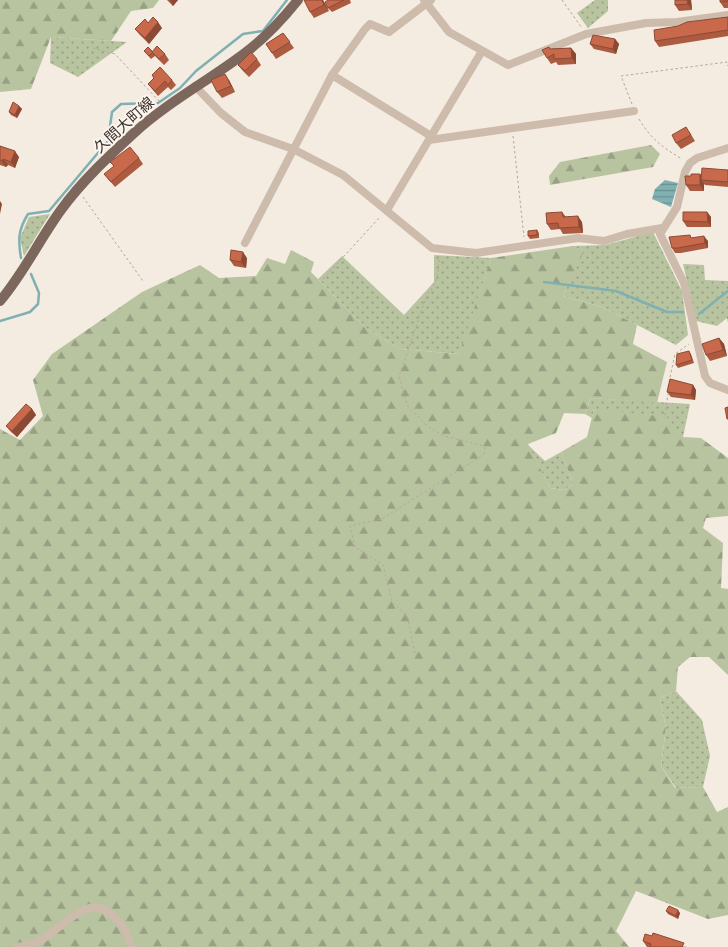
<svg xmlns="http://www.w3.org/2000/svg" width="728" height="947" font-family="'DM Sans','Noto Sans JP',sans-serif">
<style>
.grass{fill:url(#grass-dots)}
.forest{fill:url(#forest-firs)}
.water{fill:url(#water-rules)}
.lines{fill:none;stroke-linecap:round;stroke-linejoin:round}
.stream{stroke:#7fb0b2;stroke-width:2.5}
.path{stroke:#b9a596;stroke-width:1;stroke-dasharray:2.5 2.5;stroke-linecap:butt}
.minor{stroke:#cdbbac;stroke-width:8}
.major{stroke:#7d675c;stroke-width:10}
.wall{fill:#ac5a40}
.shaded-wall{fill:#8c4a34}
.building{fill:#c8694b;stroke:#8c4a34}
.labels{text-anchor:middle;stroke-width:4;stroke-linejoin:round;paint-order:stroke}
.street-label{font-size:15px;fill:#3b302b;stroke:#fbf5ee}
</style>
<defs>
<pattern id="grass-dots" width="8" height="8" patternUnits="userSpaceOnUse" patternTransform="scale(1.25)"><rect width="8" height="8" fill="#b8c4a0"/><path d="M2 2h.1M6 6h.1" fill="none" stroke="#97a083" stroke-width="1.8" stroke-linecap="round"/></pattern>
<pattern id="forest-firs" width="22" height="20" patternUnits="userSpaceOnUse" patternTransform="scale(1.25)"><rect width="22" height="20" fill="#b8c4a0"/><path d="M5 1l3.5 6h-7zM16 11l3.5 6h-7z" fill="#97a083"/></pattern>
<pattern id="water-rules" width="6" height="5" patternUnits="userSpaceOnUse" patternTransform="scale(1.25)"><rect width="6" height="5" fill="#7fb0b2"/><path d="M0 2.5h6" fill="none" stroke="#699091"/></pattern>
</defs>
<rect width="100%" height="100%" fill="#f4ebe1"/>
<g class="grass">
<polygon points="595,0 608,0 608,11 588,28 577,13"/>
<polygon points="51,37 127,42 78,77 50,63"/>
<polygon points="50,214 24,256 20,238 29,217"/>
<polygon points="653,232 682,291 688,335 676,345 602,307 563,296 583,251 573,246 605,245"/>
<polygon points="434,255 491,258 460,354 401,349 367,329 318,279 342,256 404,315 434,282"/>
<polygon points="683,264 704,265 705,280 728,281 728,323 727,318 717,326 696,321"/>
<polygon points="591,398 690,404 683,437 594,409 592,418 585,414"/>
<polygon points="527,444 545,461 561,452 573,483 565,490 550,488"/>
<polygon points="676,691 702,720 710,756 703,787 676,788 661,766 666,728 660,698"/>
</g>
<g class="forest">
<polygon points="0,0 159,0 153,8 131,11 111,41 51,37 31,89 0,92"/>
<polygon points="651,145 660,154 653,167 550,185 549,176 560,162"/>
<polygon points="573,246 584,251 563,296 602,307 637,325 633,344 667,362 657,403 591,398 585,414 564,413 556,433 528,444 550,488 565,490 573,483 561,452 587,437 594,409 667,417 683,437 701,438 728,458 728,516 706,518 703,528 723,543 721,588 728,589 728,675 709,657 690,657 678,667 676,691 660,698 666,728 661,766 675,788 703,787 717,812 728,807 728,915 708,919 636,891 616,931 629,947 0,947 0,429 20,440 43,416 33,380 52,354 142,292 200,265 219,278 256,276 267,258 285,264 291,250 314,262 311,272 367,329 401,349 459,354 491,258"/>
</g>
<polygon class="water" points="665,180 678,183 671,207 652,199 655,189"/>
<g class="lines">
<g class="stream">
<path d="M21,258C18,240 18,230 28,214L49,211L108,141L112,112L121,104L158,103L180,88L196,71L243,34L263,31L287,0"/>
<polyline points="544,282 616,291 667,312 683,312"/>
<polyline points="699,314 728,291"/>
<polyline points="0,321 30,312 38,304 39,293 31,274"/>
</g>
<g class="path">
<polyline points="562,0 582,28"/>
<polyline points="93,48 115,54 159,101"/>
<polyline points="632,104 621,76 727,62 728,66"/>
<path d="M639,119C651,139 662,147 682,159"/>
<polyline points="513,136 524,237"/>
<polyline points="83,197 143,281"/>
<polyline points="323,279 380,217"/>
<polyline points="668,387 675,354 689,344"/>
<polyline points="665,415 668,394"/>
<path d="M416,658L407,615L392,602L383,565L355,547L350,526L382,519L484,454L485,448L480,445L444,436L427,426L407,405L399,376L427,295C438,282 439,272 439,256"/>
</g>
<g class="minor">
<polyline points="424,0 449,32 508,65 586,34 646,23 677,22 728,15"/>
<polyline points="332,75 431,136"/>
<polyline points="195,86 221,113 245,132 293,149 343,175 432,248 476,253 578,238 604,241 627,234 662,228"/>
<polyline points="429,140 634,111"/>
<polyline points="728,148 697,158 690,163 685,172 677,207 660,234 684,283 705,376 710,383 728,390"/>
<polyline points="387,210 482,51"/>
<polyline points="245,243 332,75 365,29 370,24 389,32 431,0"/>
<path d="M17,947C48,944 56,925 80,912C106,897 126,925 131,947"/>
</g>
<path class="major" d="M0,301C24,273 39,240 61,210C81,182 109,156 134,133C168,102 208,81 245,53C265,38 282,20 298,0"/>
</g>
<g class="wall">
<polygon points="167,0 178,0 173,6"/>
<polygon points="323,0 329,11 314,18 310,12"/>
<polygon points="328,0 350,0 351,3 332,12 328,8"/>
<polygon points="691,0 692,10 679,11 675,5"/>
<polygon points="728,0 728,8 724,8 720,2"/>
<polygon points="728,17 728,36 659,47 655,41 678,26"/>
<polygon points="148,23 162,28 149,44 139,34 135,29"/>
<polygon points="283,33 294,48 276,59 266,44"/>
<polygon points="615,39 619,44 616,54 594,49 590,44"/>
<polygon points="571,48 576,54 576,64 558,65 556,62 551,64 547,58 550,49"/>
<polygon points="144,51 152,51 165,54 169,60 164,65 155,56 151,59"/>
<polygon points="257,59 261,65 249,77 243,71 238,65"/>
<polygon points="152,75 172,80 176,85 171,90 168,87 158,96 152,89 148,84 154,78"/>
<polygon points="229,80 235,92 222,98 217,92"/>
<polygon points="19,106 22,109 17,118 11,115 9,112"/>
<polygon points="690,133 695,141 681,149 676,143"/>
<polygon points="0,146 19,157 15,168 8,165 6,167 0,165"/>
<polygon points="139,158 143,164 115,187 104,174"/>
<polygon points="728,170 728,187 705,185 704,184 704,191 690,191 686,185 700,174 702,176"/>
<polygon points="562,212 566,217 582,222 583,233 563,234 560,229 551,230 547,224"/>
<polygon points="707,212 711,217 711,227 687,227 683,221"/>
<polygon points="537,230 539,233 539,238 530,239 528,236"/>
<polygon points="692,238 708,241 708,248 681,253 675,253 672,248"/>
<polygon points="247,258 246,268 234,266 230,260"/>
<polygon points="719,338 724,344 727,356 710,361 706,355"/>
<polygon points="689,351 691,354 694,363 678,368 676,365"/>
<polygon points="693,385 696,390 695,400 671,397 667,392"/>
<polygon points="32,409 36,415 17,437 11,432 6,426"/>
<polygon points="666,911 680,913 678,919 668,914"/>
<polygon points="643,941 687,947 647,947"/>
</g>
<g class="shaded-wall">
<polygon points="170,0 178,0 173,6"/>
<polygon points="322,0 323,0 329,11 324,5"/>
<polygon points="687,0 691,0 692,10 688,4"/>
<polygon points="158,22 162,28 149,44 145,38"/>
<polygon points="615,39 619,44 616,54 613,49"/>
<polygon points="571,48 576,54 576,64 572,58"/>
<polygon points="225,74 229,80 235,92 231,86"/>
<polygon points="19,106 22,109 17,118 15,115"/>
<polygon points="15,151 19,157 15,168 11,162"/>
<polygon points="3,159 8,165 6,167 2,161"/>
<polygon points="700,174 704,180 701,180 704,184 704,191 700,185"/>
<polygon points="0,201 2,204 0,214"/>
<polygon points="707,212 711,217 711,227 708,222"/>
<polygon points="578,216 582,222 583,233 579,227"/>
<polygon points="704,236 708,241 708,248 705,243"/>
<polygon points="243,252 247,258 246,268 241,262"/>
<polygon points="719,338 724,344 727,356 723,350"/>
<polygon points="693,385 696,390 695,400 691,395"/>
<polygon points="32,409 36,415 17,437 12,431"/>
<polygon points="678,910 680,913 678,919 676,916"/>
</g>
<g class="building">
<polygon points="304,0 322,0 324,5 310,12"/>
<polygon points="328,0 344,0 328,8 325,2"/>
<polygon points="675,0 687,0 688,4 675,5"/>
<polygon points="720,0 728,0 728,1 720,2"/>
<polygon points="153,17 158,22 145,38 135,29 145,19 148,23"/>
<polygon points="728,17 728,30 655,41 654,30 678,26 687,22"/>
<polygon points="283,33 290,42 272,53 266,44"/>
<polygon points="593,35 615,39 613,49 590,44"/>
<polygon points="157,46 165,54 159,59 152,52"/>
<polygon points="148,47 152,51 152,52 153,52 149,56 144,51"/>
<polygon points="549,47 550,49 571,48 572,58 554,59 554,54 547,58 542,50"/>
<polygon points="251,52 257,59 245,71 238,65"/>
<polygon points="160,67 172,80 168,85 165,81 155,91 148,84 154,78 152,75"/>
<polygon points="225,74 231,86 217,92 211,80"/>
<polygon points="13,102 19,106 15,115 9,112"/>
<polygon points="686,127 691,135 676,143 672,135"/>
<polygon points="0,146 15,151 11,162 3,159 2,161 0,160"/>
<polygon points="130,147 139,158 111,182 104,174 114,166 110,162"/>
<polygon points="702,168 728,170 728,182 701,180"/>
<polygon points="691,174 700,174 700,185 686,185 685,176 691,176"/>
<polygon points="562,212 563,217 578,216 579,227 559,228 558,223 547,224 546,213"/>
<polygon points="683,212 707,212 708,222 683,221"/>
<polygon points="537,230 537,235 528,236 528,231"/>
<polygon points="690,235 691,238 704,236 705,243 678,248 672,248 669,237"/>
<polygon points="231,250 243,252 241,262 230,260"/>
<polygon points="719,338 723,350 706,355 702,344"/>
<polygon points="689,351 692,360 676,365 677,354"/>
<polygon points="670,379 693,385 691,395 667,392"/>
<polygon points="26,404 32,409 12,431 6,426"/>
<polygon points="728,407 728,419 727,419 725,408"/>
<polygon points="669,906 678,910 676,916 666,911"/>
<polygon points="653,933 684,943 682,947 650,947 651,944 643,941 645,934 652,936"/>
</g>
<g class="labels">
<g class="street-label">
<text transform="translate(124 125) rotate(-42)" y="5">久間大町線</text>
</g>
</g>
</svg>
